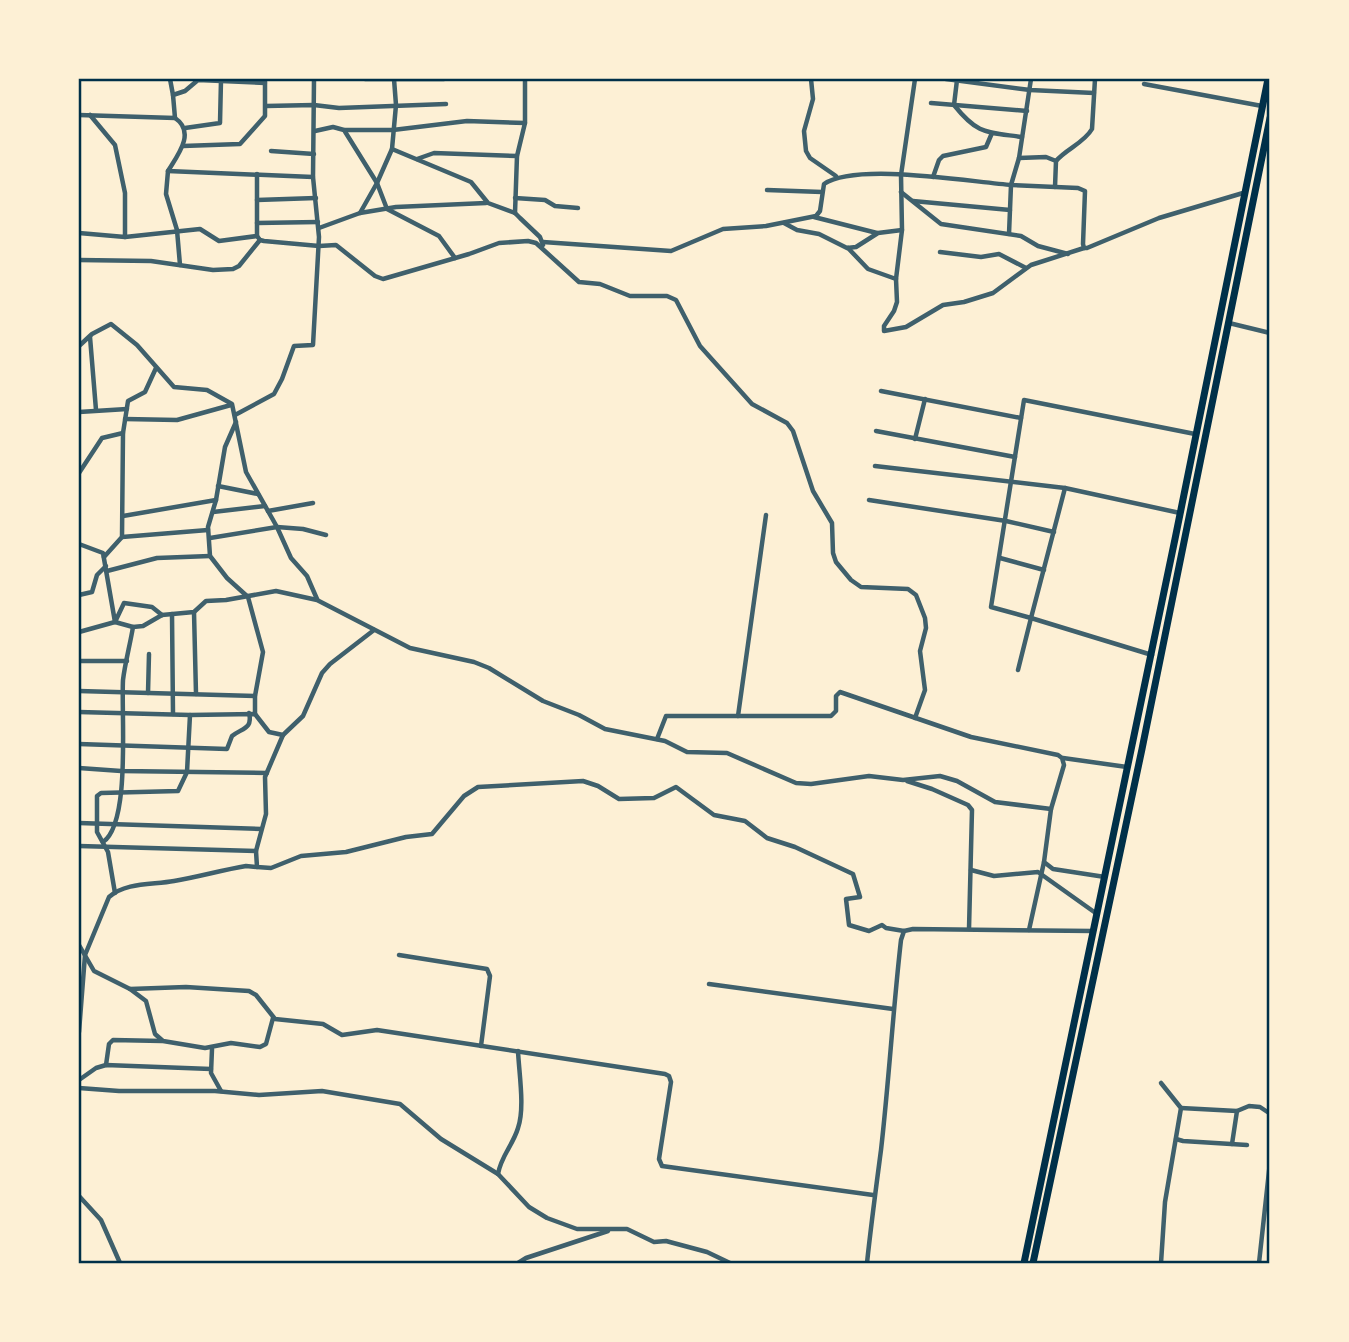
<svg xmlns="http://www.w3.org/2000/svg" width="1349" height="1342" font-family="Overpass,sans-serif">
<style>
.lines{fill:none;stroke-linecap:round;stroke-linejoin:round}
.minor{stroke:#3f606c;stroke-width:4.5}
.trunk{stroke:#003049;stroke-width:7}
.neatline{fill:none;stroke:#003049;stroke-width:2.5}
</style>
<rect width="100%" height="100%" fill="#fdf0d5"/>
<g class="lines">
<g class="minor">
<polyline points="170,79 173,95"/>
<polyline points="365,79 444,79"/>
<polyline points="811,79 813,99 804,131 806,151 810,158 836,176"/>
<polyline points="915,79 901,175 902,230 896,279 897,302 894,311 884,326 884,331 906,327 943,305 964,302 993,293 1031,265 1084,248"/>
<polyline points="946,79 1030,90 1094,93"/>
<path d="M957,80L954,105C978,135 986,132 1022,137"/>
<polyline points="1144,84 1262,106"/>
<polyline points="931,103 1027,111"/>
<polyline points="266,106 314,105 339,108 446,104"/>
<polyline points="79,115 175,118 173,95 185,91 198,80 265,83"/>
<path d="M175,118C196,132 178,155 168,171L313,177"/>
<polyline points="185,128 220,123 221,80"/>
<polyline points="345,130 393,130 467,121 525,123"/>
<polyline points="315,131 333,127 344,130 377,183 387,209 439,236 455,258"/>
<polyline points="183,146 240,144 265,116 265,79"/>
<polyline points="392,149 471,182 488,203 515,213 520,218 540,237 543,245"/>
<polyline points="271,151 314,154"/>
<polyline points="1019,158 1046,157 1056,161 1055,187"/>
<polyline points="417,159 434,153 517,156"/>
<path d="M1056,161C1066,149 1084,143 1092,129L1095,79"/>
<polyline points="168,171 166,194 177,230 180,265"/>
<polyline points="933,177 939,160 943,156 986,147 992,133"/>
<polyline points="767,190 822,192"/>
<polyline points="901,192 941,224 1021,236 1038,246 1068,254"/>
<polyline points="515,198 545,200 555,206 578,208"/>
<polyline points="257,200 316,198"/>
<polyline points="913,201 1010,210"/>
<polyline points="360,213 377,183 392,149 396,105 394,79"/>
<polyline points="515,213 517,156 525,123 525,79"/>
<polyline points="814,217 877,233"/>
<polyline points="257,223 318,222"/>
<polyline points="784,223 797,230 819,234 847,248 856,247 878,233 902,230"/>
<polyline points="319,228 360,213 396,207 486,203"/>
<polyline points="79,233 125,237 125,193 115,145 90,115"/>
<polyline points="1009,234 1011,185 1019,158 1031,79"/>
<polyline points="257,236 260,240 264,241 319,246 336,245 375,276 383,279 469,254 499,243 528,241 536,243 579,282 600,284 630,296 667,296 676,300 700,346 752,404 787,423 793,431 813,491 832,523 833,553 836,562 851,580 861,587 908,589 916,595 925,618 926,628 920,651 925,690 915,718"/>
<polyline points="125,237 200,229 219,241 257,236 257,174"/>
<path d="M543,242L671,251L723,229L766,226L816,216L820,211L824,184C857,162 970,182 1012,185C1034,186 1056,187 1078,188L1085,191L1083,244L1084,248H1087L1159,218L1243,193"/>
<polyline points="848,248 868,269 896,279"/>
<polyline points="940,252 981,257 999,254 1026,268"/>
<polyline points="79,260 151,261 213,270 233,269 239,266 260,240"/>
<polyline points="1229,323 1270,333"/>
<polyline points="90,337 96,410"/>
<polyline points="79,346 92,334 111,324 137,345 174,387 207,390 232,404 246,472 277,527 291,558 307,576 317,599"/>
<polyline points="881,391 1021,418"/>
<polyline points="79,412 127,409"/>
<polyline points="235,415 274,394 282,379 294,346 313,345 319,237 313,177 314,79"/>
<polyline points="125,419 177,420 231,405"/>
<polyline points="236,422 225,447 216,500 208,527 210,556 227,578 248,597 263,652 255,696 255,714"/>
<polyline points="876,431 1015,457"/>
<polyline points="915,439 925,399"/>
<polyline points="875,466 1065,488 1180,513"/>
<polyline points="79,473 102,438 123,433"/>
<polyline points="218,486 258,494"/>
<polyline points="1065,488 1031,618 991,607 1024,400 1195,434"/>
<polyline points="869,500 1006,521 1054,532"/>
<polyline points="268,511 313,503"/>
<polyline points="213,512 265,506"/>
<polyline points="123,516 216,500"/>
<polyline points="122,537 208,530"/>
<polyline points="210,538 277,527 303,529 326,535"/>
<polyline points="79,544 103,553 115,622 133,627 143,626 162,615 194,612 206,601 226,600 276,591 317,600 410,648 474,662 489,668 543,701 579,715 605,729 665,741 687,752 727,753 796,783 811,784 869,776 903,780 940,776 957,781 995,802 1051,809 1044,862 1053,869 1105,877"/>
<polyline points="104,557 122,537 123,433 128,401 145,392 156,368"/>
<polyline points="1000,558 1044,570"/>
<polyline points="107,571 157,558 210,556"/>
<polyline points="79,595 92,592 97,575 106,566"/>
<polyline points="194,612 196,694"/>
<polyline points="172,614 173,714"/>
<polyline points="79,632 115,622 124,603 152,607 162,615"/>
<polyline points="79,661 127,661"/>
<polyline points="1018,670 1031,618 1152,655"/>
<polyline points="79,691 255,696"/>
<polyline points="148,693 149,654"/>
<polyline points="79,712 190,715 255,714 269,732 283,735 303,716 322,673 330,664 374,630"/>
<polyline points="738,716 766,515"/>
<polyline points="657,739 666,716 831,716 836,711 836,696 840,692 971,737 1058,755 1062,758 1064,765 1051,809"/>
<path d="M79,744L227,749L232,736C242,728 253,729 249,713"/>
<polyline points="1063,758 1127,767"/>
<polyline points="79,768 121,771 267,773"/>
<polyline points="907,781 932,789 968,805 972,810 969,929"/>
<polyline points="79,823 261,829"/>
<path d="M103,842C131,823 121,715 123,680C125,663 130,645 133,627"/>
<polyline points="79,846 256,851 257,867 271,868 301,856 346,852 406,837 432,834 464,796 478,787 583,781 598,786 619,799 654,798 676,787 714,815 745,821 767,838 795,847 853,874 860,897 846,899 849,925 869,931 882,925 886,928 904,931"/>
<polyline points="256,851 266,814 265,777 283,735"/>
<polyline points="971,870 994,876 1038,872 1097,914"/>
<polyline points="115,893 108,852 97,832 97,796 101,793 178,791 187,772 190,715"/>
<polyline points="1029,930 1044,862"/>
<polyline points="79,945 94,971 130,989 146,1001 155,1034 163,1041 205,1048 231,1043 260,1047 266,1044 273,1018"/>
<polyline points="399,955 487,969 490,976 481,1046"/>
<polyline points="709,984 893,1009"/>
<polyline points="130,989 186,987 249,991 256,995 275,1019 323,1024 342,1035 377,1030 665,1074 669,1076 671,1082 659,1159 662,1166 873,1195"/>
<path d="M79,1032L85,955L109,897C126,882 153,885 174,881C198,877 222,870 246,866L257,867"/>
<polyline points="212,1049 211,1073 221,1091"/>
<polyline points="106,1065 109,1044 113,1040 162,1041"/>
<polyline points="79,1080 96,1068 106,1065 211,1069"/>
<polyline points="79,1088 119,1091 215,1091 259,1095 322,1091 400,1104 441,1139 498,1174 529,1207 547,1218 577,1229 627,1229 654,1242 666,1241 707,1252 730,1263"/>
<polyline points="1181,1108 1237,1111 1249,1106 1260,1107 1269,1113 1270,1117"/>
<polyline points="1176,1139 1183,1141 1247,1145"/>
<polyline points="1232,1144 1237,1111"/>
<path d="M498,1174C501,1156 513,1145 518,1128C525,1108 519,1073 518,1051"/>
<polyline points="79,1196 101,1220 120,1263"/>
<polyline points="518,1263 526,1258 608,1231"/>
<path d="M867,1263C871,1225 876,1188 881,1150C889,1080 893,1010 901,940L904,931L913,929L1093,931"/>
<polyline points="1161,1263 1165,1202 1181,1108 1161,1083"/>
<polyline points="1259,1263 1270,1162"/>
</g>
<g class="trunk">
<polyline points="1024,1263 1175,539 1268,79"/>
<polyline points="1033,1263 1142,749 1270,118"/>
</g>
</g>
<rect width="1349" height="1342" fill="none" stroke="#fdf0d5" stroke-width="161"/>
<rect x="80" y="80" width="1188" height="1182" class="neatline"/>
</svg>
